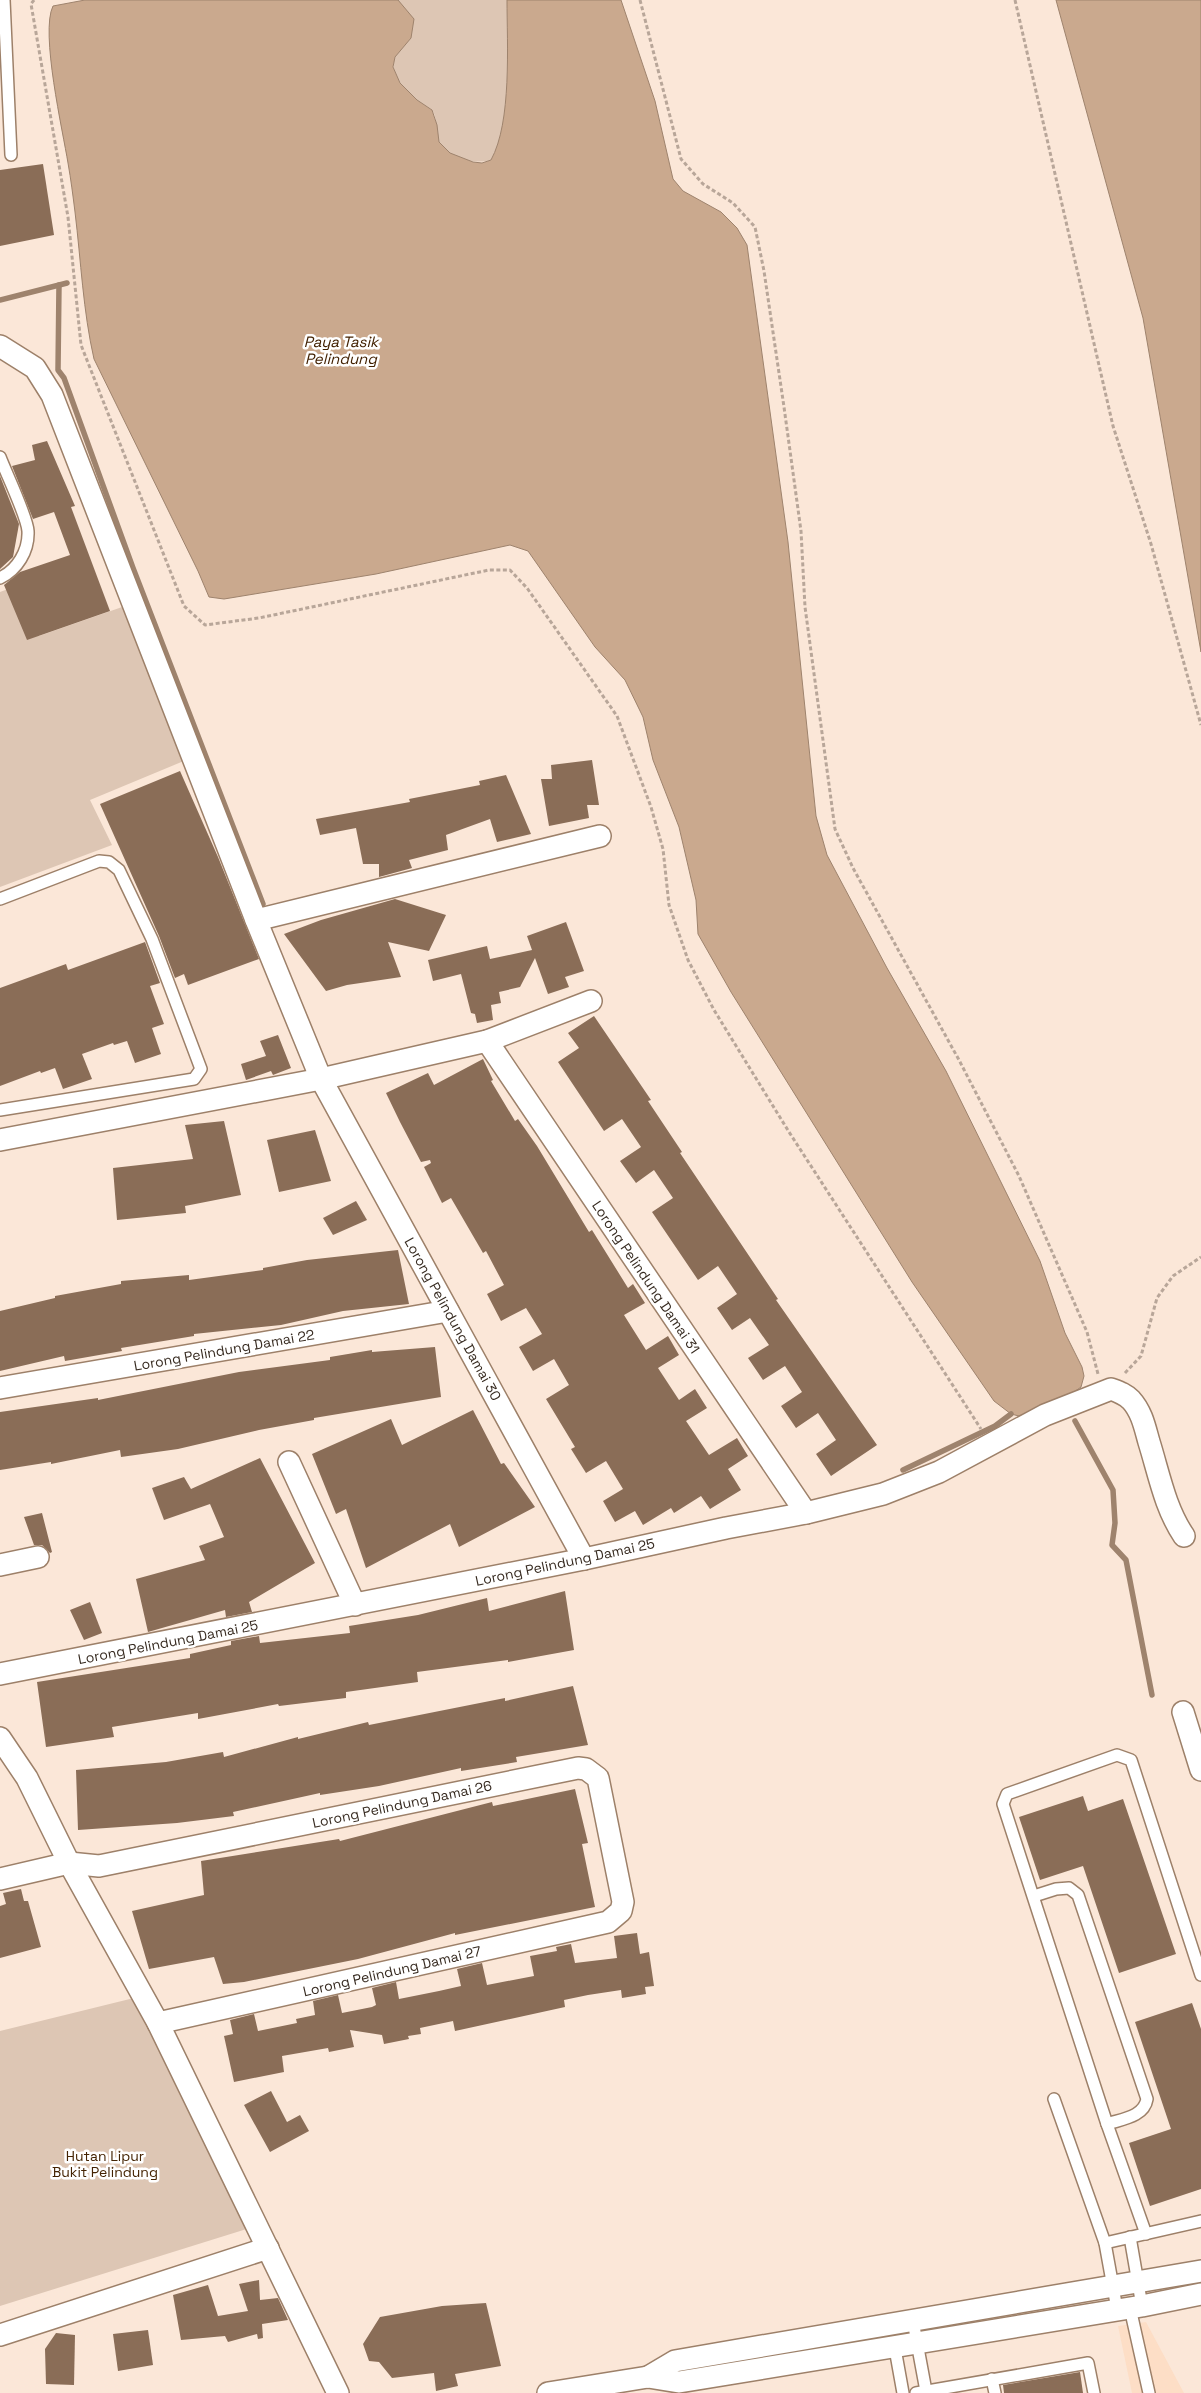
<svg xmlns="http://www.w3.org/2000/svg" width="1201" height="2393" font-family="'Space Grotesk',sans-serif">
<style>
.built{fill:#fddec6}
.green{fill:#ddc6b4}
.water{fill:#caa98e;stroke:#9e836d}
.lines{fill:none;stroke-linecap:round;stroke-linejoin:round}
.stream{stroke:#9e836d;stroke-width:5.5}
.building{fill:#8a6d57}
.service-casing{stroke:#9d8069;stroke-width:14}
.minor-casing{stroke:#9d8069;stroke-width:24}
.path{stroke:#b8a699;stroke-width:3;stroke-dasharray:4 2.5;stroke-linecap:butt}
.service{stroke:#fff;stroke-width:11}
.minor{stroke:#fff;stroke-width:21}
.labels{text-anchor:middle;stroke-width:5;stroke-linejoin:round;paint-order:stroke}
.street-label{font-size:14px;fill:#372b21;stroke:#fff}
.park-label{font-size:14px;fill:#442302;stroke:#fff}
.water-label{font-size:15px;font-style:italic;fill:#412000;stroke:#fff}
</style>
<rect width="100%" height="100%" fill="#fbe7d8"/>
<polygon class="built" points="1146,2322 1184,2393 1132,2393 1118,2326"/>
<g class="green">
<path d="M398,0H507C507,44 512,122 491,160C475,165 448,158 439,143C434,133 439,118 431,109C427,106 422,104 418,101C406,92 387,71 396,56C400,50 406,44 411,38Z"/>
<polygon points="16,586 39,636 125,606 191,758 90,800 112,845 0,887 0,592"/>
<polygon points="138,1997 253,2227 0,2306 0,2031"/>
</g>
<g class="water">
<path d="M85,0H398L414,19L411,38L395,57L393,67L400,83L417,100L432,110L437,125L439,142L450,153L473,162L482,163L491,160C512,122 507,44 507,0H621L655,101L673,179L683,191L721,212L737,228L747,245L788,542L816,816L827,855L887,968L946,1071L1040,1261L1065,1333L1082,1367L1084,1376L1081,1387L1070,1395L1019,1416L1011,1414L994,1401L912,1282L731,992L698,934L696,900L679,827L653,760L643,717L625,680L595,647L528,551L510,545L376,574L224,599L209,597L198,571L94,359C83,311 81,261 75,212C73,196 71,180 68,163C63,132 40,32 53,6Z"/>
<polygon points="1056,0 1201,0 1201,652 1143,318"/>
</g>
<g class="lines">
<g class="stream">
<polyline points="59,285 58,370 64,378 133,568 263,904"/>
<polyline points="0,300 67,283"/>
<polyline points="1075,1421 1113,1490 1115,1523 1112,1545 1126,1560 1152,1695"/>
<polyline points="903,1470 995,1426 1011,1414"/>
</g>
</g>
<g class="building">
<polygon points="43,164 54,235 0,246 0,170"/>
<polygon points="47,441 75,506 71,507 110,611 27,640 4,585 20,572 70,555 54,512 33,519 12,466 35,460 32,445"/>
<polygon points="0,476 19,524 13,557 0,569"/>
<polygon points="592,760 599,805 587,805 589,818 549,826 541,779 552,779 551,765"/>
<polygon points="180,771 218,857 259,959 188,985 184,974 175,978 159,936 100,804"/>
<polygon points="506,775 531,834 497,842 490,819 446,835 448,850 409,860 412,868 379,877 379,864 363,864 356,828 320,835 316,819 410,802 409,799 480,785 479,781"/>
<polygon points="395,899 446,915 429,951 388,942 401,977 347,985 326,991 284,934 321,920"/>
<polygon points="566,922 584,971 565,977 569,987 548,994 535,958 520,987 499,992 501,1003 491,1005 493,1020 477,1023 475,1014 471,1013 461,974 433,981 428,960 487,946 490,959 532,950 527,936"/>
<polygon points="145,942 160,983 150,986 164,1024 152,1028 161,1054 135,1063 127,1041 114,1045 113,1043 82,1054 92,1079 63,1089 55,1068 41,1073 40,1071 0,1086 0,988 66,964 68,970"/>
<polygon points="594,1016 651,1100 648,1101 682,1152 680,1153 778,1299 776,1300 877,1445 831,1476 816,1454 836,1440 818,1413 796,1428 781,1406 802,1392 785,1366 763,1380 748,1358 769,1345 750,1318 732,1330 717,1308 737,1294 718,1266 698,1280 652,1212 673,1198 654,1170 636,1183 620,1161 641,1147 622,1119 604,1131 558,1062 579,1048 568,1033"/>
<polygon points="278,1035 291,1068 273,1075 271,1071 246,1080 241,1064 266,1056 260,1041"/>
<polygon points="483,1059 493,1080 491,1081 515,1121 518,1119 537,1146 589,1232 592,1230 628,1288 633,1284 645,1303 624,1315 646,1350 668,1336 679,1355 658,1368 679,1400 695,1389 707,1408 686,1421 709,1455 737,1438 748,1456 728,1469 741,1490 710,1509 701,1496 674,1513 671,1508 643,1525 635,1511 615,1522 603,1501 623,1489 606,1461 586,1473 571,1449 575,1447 546,1399 569,1385 554,1359 533,1371 519,1347 542,1334 526,1308 501,1321 487,1294 504,1285 486,1251 483,1253 451,1198 442,1203 424,1167 431,1163 430,1160 421,1162 400,1122 386,1093 428,1073 434,1085"/>
<polygon points="224,1121 241,1195 185,1206 186,1213 117,1220 113,1168 193,1159 185,1125"/>
<polygon points="315,1130 331,1181 279,1192 267,1140"/>
<polygon points="356,1201 367,1220 333,1235 323,1218"/>
<polygon points="398,1250 409,1304 343,1311 281,1325 194,1334 194,1336 121,1348 122,1351 65,1361 64,1356 0,1371 0,1311 55,1298 55,1296 121,1284 121,1281 189,1275 189,1280 263,1270 263,1268 307,1260"/>
<polygon points="435,1347 441,1397 314,1418 314,1420 259,1430 178,1449 121,1457 120,1450 51,1464 51,1462 0,1470 0,1412 98,1398 98,1400 239,1372 330,1360 330,1357 372,1350 372,1352"/>
<polygon points="473,1410 501,1464 504,1463 535,1507 459,1547 450,1524 366,1568 346,1509 336,1514 312,1454 391,1419 402,1445"/>
<polygon points="260,1458 315,1563 249,1602 252,1612 226,1617 225,1610 148,1632 136,1579 205,1560 199,1546 224,1537 210,1504 164,1520 152,1488 184,1477 191,1489"/>
<polygon points="42,1513 52,1552 50,1553 42,1545 34,1545 24,1517"/>
<polygon points="565,1591 574,1650 508,1662 508,1660 417,1672 418,1682 346,1692 346,1698 279,1706 278,1704 198,1719 198,1713 112,1727 114,1737 46,1747 37,1682 190,1658 190,1654 231,1645 231,1641 259,1636 260,1643 350,1633 349,1626 418,1615 487,1598 489,1611"/>
<polygon points="90,1602 102,1633 84,1640 70,1610"/>
<polygon points="573,1686 588,1745 516,1757 517,1762 461,1771 461,1768 379,1786 320,1795 320,1793 233,1812 234,1816 177,1823 78,1830 76,1770 166,1762 223,1752 224,1757 298,1737 298,1739 368,1722 369,1725 505,1698 505,1701"/>
<polygon points="575,1789 588,1843 582,1844 595,1907 455,1935 455,1933 358,1959 244,1982 223,1984 214,1957 149,1969 132,1911 204,1895 201,1861 339,1839 340,1841 492,1802 493,1806"/>
<polygon points="1083,1796 1088,1811 1123,1799 1176,1954 1119,1973 1083,1866 1040,1880 1019,1817"/>
<polygon points="21,1889 24,1901 28,1901 41,1947 0,1958 0,1906 6,1904 3,1893"/>
<polygon points="637,1933 640,1954 649,1952 654,1986 645,1987 646,1994 622,1998 621,1990 588,1995 564,2000 565,2007 455,2031 453,2021 420,2028 421,2034 408,2036 409,2039 384,2044 382,2035 350,2030 354,2047 329,2052 328,2048 282,2056 284,2072 234,2082 224,2036 233,2034 230,2020 254,2014 258,2031 297,2023 296,2019 315,2015 313,2001 338,1995 342,2013 372,2007 376,2005 372,1988 396,1982 399,1999 439,1991 461,1986 457,1969 482,1963 487,1985 534,1976 530,1956 557,1951 556,1947 571,1944 575,1963 617,1958 614,1936"/>
<polygon points="1192,2003 1201,2029 1201,2189 1150,2206 1129,2143 1171,2129 1135,2022"/>
<polygon points="271,2091 287,2122 300,2115 309,2131 270,2152 244,2105"/>
<polygon points="259,2280 260,2300 278,2298 288,2320 262,2324 263,2338 258,2339 257,2334 228,2342 225,2336 181,2340 173,2295 208,2285 218,2316 248,2311 239,2284"/>
<polygon points="486,2303 501,2366 455,2374 458,2386 436,2391 434,2373 392,2378 379,2362 369,2361 363,2344 380,2317 442,2306"/>
<polygon points="148,2330 153,2365 118,2371 113,2334"/>
<polygon points="56,2333 75,2335 74,2385 46,2384 45,2349"/>
<polygon points="1080,2372 1083,2393 1004,2393 1003,2385"/>
</g>
<g class="lines">
<defs>
<g id="service">
<polyline points="4,0 11,155"/>
<path d="M0,457C6,473 27,516 28,531C29,551 17,570 0,578"/>
<polyline points="0,899 99,861 109,862 119,870 152,939 201,1069 194,1079 0,1110"/>
<path d="M1034,1896L1056,1889L1069,1888L1078,1895L1147,2099C1144,2117 1122,2119 1107,2124"/>
<polyline points="1054,2099 1105,2243 1117,2309"/>
<polyline points="1146,2234 1107,2124 1003,1804 1007,1794 1117,1755 1131,1760 1201,1975"/>
<polyline points="1130,2237 1142,2306"/>
<polyline points="1105,2243 1201,2221"/>
<polyline points="1130,2308 1149,2393"/>
<polyline points="913,2321 926,2391"/>
<polyline points="894,2343 903,2393"/>
<polyline points="992,2379 995,2393"/>
<polyline points="916,2393 1088,2363 1094,2393"/>
</g>
<g id="minor">
<polyline points="0,346 35,368 52,395 256,920 321,1079 584,1559"/>
<polyline points="256,920 600,836"/>
<polyline points="487,1041 806,1513"/>
<polyline points="0,1140 321,1079 487,1041 591,1001"/>
<polyline points="0,1388 448,1311"/>
<polyline points="289,1462 355,1605"/>
<polyline points="0,1565 38,1557"/>
<path d="M0,1674L584,1559L726,1528L806,1513L883,1494L939,1472L1045,1415L1111,1389C1119,1392 1125,1394 1131,1400C1142,1412 1145,1428 1149,1442C1159,1474 1165,1508 1184,1536"/>
<polyline points="1183,1712 1201,1770"/>
<polyline points="0,1738 27,1778 69,1863 158,2023 338,2393"/>
<polyline points="0,1879 69,1863 99,1866 578,1768 586,1769 598,1778 623,1902 621,1911 608,1922 158,2023"/>
<polyline points="0,2335 268,2248"/>
<polyline points="648,2377 675,2361 1201,2271"/>
<polyline points="548,2393 648,2377 679,2382 1142,2306 1201,2294"/>
</g>
</defs>
<use href="#service" class="service-casing"/>
<use href="#minor" class="minor-casing"/>
<g class="path">
<polyline points="34,0 31,4 68,217 81,345 184,606 205,625 259,618 489,570 510,570 527,588 617,716 651,807 663,849 669,905 688,960 714,1010 789,1132 981,1429"/>
<polyline points="640,0 681,159 703,184 733,203 755,227 764,271 784,407 801,531 805,607 835,829 853,868 959,1060 1019,1176 1087,1332 1098,1374"/>
<polyline points="1015,0 1113,426 1151,544 1201,725"/>
<polyline points="1125,1373 1141,1356 1157,1298 1173,1276 1201,1257"/>
</g>
<use href="#service" class="service"/>
<use href="#minor" class="minor"/>
</g>
<g class="labels">
<g class="street-label">
<text transform="translate(646 1277) rotate(56)" y="5">Lorong Pelindung Damai 31</text>
<text transform="translate(453 1319) rotate(61)" y="5">Lorong Pelindung Damai 30</text>
<text transform="translate(224 1350) rotate(-10)" y="5">Lorong Pelindung Damai 22</text>
<text transform="translate(565 1562) rotate(-12)" y="5">Lorong Pelindung Damai 25</text>
<text transform="translate(168 1642) rotate(-11)" y="5">Lorong Pelindung Damai 25</text>
<text transform="translate(402 1804) rotate(-12)" y="5">Lorong Pelindung Damai 26</text>
<text transform="translate(392 1971) rotate(-13)" y="5">Lorong Pelindung Damai 27</text>
</g>
<g class="park-label">
<text x="105" y="2161">Hutan Lipur<tspan x="105" dy="16">Bukit Pelindung</tspan></text>
</g>
<g class="water-label">
<text x="341" y="347">Paya Tasik<tspan x="341" dy="17">Pelindung</tspan></text>
</g>
</g>
</svg>
